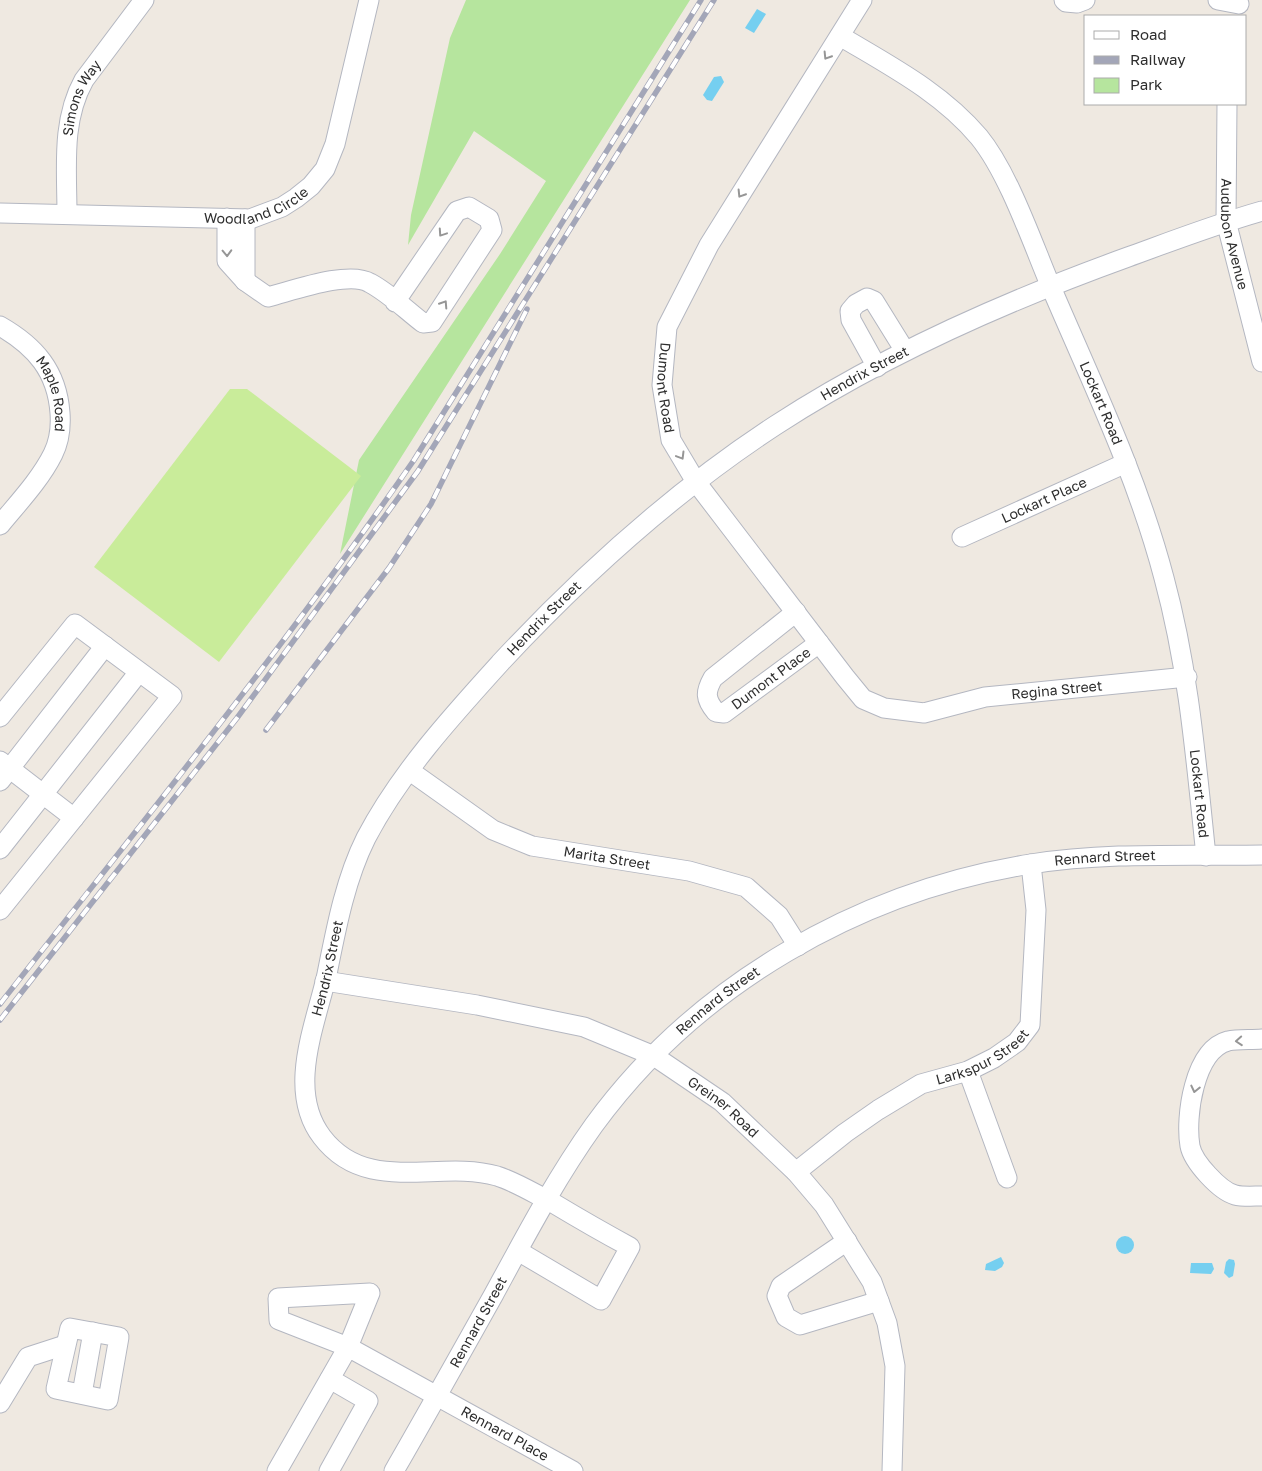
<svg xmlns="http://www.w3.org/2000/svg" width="1262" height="1471" font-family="'Golos Text',sans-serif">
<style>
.green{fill:#b6e59e}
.pitch{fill:#c9ec9a}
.water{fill:#75cff0}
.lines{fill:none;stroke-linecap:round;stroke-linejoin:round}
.minor-casing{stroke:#b4b7c1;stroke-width:21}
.minor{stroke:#fff;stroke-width:19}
.rail-casing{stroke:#a3a6b8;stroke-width:5.5}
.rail{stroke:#fff;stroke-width:4;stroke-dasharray:11;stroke-linecap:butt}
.oneway{stroke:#969696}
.labels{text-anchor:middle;stroke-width:5;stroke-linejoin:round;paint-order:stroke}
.street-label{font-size:14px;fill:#2e2e2e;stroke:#fff}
</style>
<rect width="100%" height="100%" fill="#efe9e1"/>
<polygon class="green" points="466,0 690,0 340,554 359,460 500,254 546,181 474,131 408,245 411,215 450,38"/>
<polygon class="pitch" points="230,389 247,389 361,476 219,662 94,567"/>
<g class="water">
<polygon points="757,9 766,14 754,33 745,28"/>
<polygon points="721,76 724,82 712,101 707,100 703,95 714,77"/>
<circle cx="1125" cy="1245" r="9"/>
<polygon points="1001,1257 1004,1263 1002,1267 995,1271 985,1270 986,1264"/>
<polygon points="1229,1259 1234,1260 1235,1264 1233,1276 1229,1278 1224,1273 1226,1262"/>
<polygon points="1191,1263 1212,1263 1214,1269 1211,1274 1190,1273"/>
</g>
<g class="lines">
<defs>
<g id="minor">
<path id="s1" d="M862,0L709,245L667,327L662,385L671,440L696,482L845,677L863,699L884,708L924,713L985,697L1187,677"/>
<polyline points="1064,0 1066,2 1077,3 1085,0"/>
<polyline points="1218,0 1239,4"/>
<path id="s2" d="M840,36C890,66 941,92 979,137C1010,175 1034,248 1054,294C1094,387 1138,479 1164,578C1189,670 1196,761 1206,856"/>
<path id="s3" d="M1227,104L1226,221L1262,362"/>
<path id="s4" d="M0,213L250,219L282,207L296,198L311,186L325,169L335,144L369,0"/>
<path id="s5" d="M67,214C67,169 61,121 84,80L144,0"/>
<path d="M227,218V261L245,281L268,297C292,291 349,270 370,283C389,293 406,310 423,323L432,322L492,230L489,219L469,207L457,211L395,302"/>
<polyline points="245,281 245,219"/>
<path id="s6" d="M0,326C35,346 57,371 60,413C61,427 59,442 53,454C40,480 18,503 0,525"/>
<polyline points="877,367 851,320 850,311 856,304 867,298 874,301 905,351"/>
<path id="s7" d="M962,537L1126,463"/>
<path id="s8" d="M796,612L713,678C705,692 705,699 716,712L724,713L819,643"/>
<polyline points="0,717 75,624 172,696 0,910"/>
<polyline points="0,761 74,818"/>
<path id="s9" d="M410,771L493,830L532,846L689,871L746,887L779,916L798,946"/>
<polyline points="0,781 105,646"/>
<polyline points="0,849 139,672"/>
<path id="s10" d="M325,981L477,1005L584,1027L654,1056L722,1102L796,1172L824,1205L872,1282L887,1323L895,1366L892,1471"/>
<path d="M1262,1039C1251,1040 1238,1039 1228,1041C1194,1050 1185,1117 1190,1146C1193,1162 1220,1191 1235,1195C1243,1197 1254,1196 1262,1196"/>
<polyline points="968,1071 1007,1178"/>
<path id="s11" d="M796,1172L845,1133L878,1110L921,1084L968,1071L994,1058L1017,1042L1030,1025L1036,910L1031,864"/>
<polyline points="847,1241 781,1286 777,1296 786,1317 800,1325 879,1301"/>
<path id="s12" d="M518,1251L601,1300L630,1247C604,1233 578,1218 553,1203C535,1194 516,1182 497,1176C438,1159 367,1196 322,1137C286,1090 316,1024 327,974C336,929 345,880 366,838C400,773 452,716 501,662C583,574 675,491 776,425C885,354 1006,301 1128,257C1172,241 1216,224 1262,211"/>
<polygon points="370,1293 348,1347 279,1320 278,1298"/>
<polygon points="70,1328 119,1337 108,1400 56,1389"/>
<polyline points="82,1394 93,1332"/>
<polyline points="0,1403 28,1357 65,1345"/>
<path id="s13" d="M277,1471L348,1347L573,1471"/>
<polyline points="329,1471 368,1401 330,1379"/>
<path id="s14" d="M394,1471C428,1412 461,1353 494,1294C525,1237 556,1178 594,1125C697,984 860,891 1031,864C1107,852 1185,856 1262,855"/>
</g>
</defs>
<use href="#minor" class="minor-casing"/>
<use href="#minor" class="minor"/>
<defs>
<g id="rail">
<polyline points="266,730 389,568 431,504 527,309"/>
<path d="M0,1004C140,825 284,648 414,460L701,0"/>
<polyline points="0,1020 237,718 418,471 714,0"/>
</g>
</defs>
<use href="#rail" class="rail-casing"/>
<use href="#rail" class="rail"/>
</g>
<defs><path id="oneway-chevron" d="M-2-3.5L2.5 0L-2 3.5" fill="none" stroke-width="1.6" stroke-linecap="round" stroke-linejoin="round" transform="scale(1.25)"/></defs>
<g class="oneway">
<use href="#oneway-chevron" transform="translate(827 56) rotate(122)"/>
<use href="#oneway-chevron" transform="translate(741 194) rotate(122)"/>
<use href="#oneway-chevron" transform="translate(442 233) rotate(124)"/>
<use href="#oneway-chevron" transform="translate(227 253) rotate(88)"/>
<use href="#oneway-chevron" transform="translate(444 304) rotate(-57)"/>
<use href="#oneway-chevron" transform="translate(681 456) rotate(59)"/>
<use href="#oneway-chevron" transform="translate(1239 1041) rotate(176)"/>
<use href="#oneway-chevron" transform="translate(1195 1089) rotate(103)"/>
</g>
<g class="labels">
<g class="street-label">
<text dy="5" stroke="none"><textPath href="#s5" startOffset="119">Simons Way</textPath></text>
<text dy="5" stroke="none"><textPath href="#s4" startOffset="259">Woodland Circle</textPath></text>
<text dy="5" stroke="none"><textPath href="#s3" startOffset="131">Audubon Avenue</textPath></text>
<text dy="5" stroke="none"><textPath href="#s12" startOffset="1494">Hendrix Street</textPath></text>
<text dy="5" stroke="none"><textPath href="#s1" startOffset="442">Dumont Road</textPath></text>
<text dy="5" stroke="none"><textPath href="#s6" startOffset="90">Maple Road</textPath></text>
<text dy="5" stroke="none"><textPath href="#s2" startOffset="466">Lockart Road</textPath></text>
<text dy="5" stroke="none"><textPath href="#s7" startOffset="90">Lockart Place</textPath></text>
<text dy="5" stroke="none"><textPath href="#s12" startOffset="1089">Hendrix Street</textPath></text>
<text dy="5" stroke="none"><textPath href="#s8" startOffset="210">Dumont Place</textPath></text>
<text dy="5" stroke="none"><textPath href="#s1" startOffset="1016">Regina Street</textPath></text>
<text dy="5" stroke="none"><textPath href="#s2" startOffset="871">Lockart Road</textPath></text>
<text dy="5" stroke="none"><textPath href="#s9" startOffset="220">Marita Street</textPath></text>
<text dy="5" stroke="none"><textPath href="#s14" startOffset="996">Rennard Street</textPath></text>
<text dy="5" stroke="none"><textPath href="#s12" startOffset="669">Hendrix Street</textPath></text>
<text dy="5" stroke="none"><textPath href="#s14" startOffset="576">Rennard Street</textPath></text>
<text dy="5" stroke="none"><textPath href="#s11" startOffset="221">Larkspur Street</textPath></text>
<text dy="5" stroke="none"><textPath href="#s10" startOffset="425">Greiner Road</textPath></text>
<text dy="5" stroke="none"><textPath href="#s14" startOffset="171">Rennard Street</textPath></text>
<text dy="5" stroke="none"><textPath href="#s13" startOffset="322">Rennard Place</textPath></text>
</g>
</g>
<rect x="1084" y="15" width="162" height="90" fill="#ffffff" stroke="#ababab"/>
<rect x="1094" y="31" width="25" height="8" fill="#ffffff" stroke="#ababab"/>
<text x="1130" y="40" font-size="15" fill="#2e2e2e">Road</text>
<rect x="1094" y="56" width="25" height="8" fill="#a3a6b8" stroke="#ababab"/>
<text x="1130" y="65" font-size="15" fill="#2e2e2e">Railway</text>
<rect x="1094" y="78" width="25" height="15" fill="#b6e59e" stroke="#ababab"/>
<text x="1130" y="90" font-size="15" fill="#2e2e2e">Park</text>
</svg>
